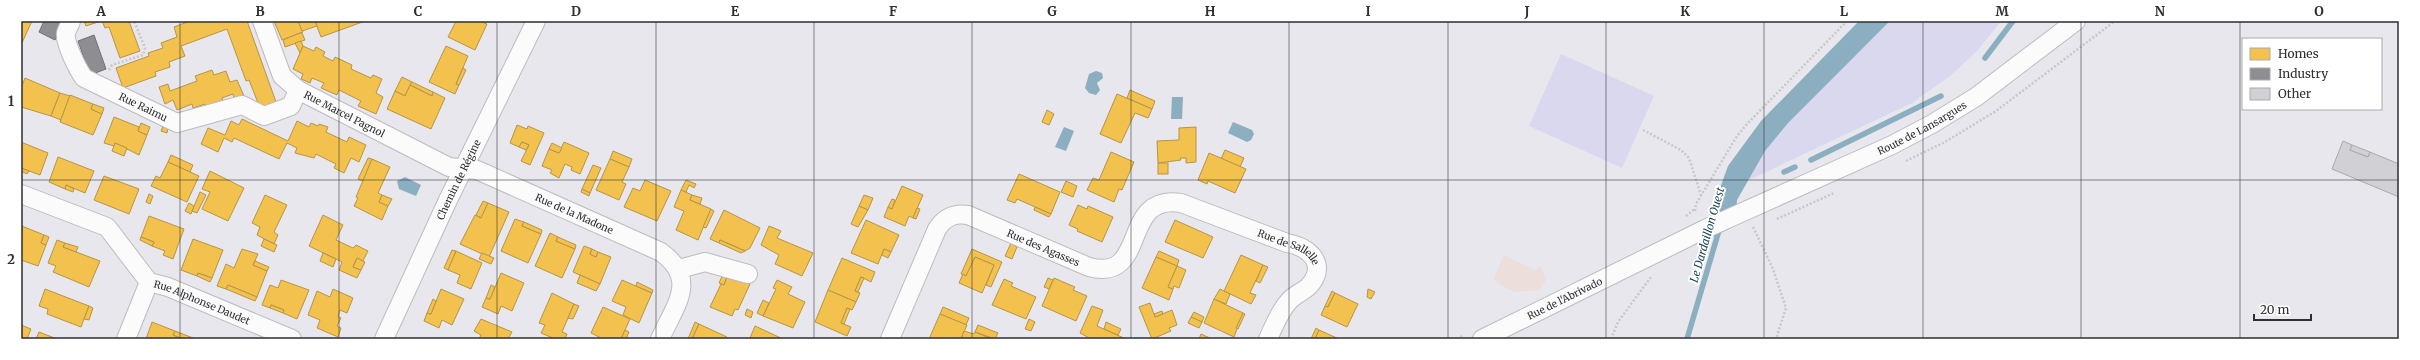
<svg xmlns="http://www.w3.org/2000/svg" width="2420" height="360" font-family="Merriweather,serif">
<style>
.industrial{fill:#ebdedb}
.green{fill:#d9d8ef}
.water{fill:#8baec0}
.homes{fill:#f2c14e;stroke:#b79546}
.industry{fill:#8d8d92;stroke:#707076}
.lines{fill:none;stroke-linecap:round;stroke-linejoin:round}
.stream{stroke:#8baec0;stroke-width:5.5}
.building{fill:#d0d0d5;stroke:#aaaaae}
.minor-casing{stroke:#bcbcc0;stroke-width:20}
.path{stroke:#c8c8ca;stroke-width:2.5;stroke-dasharray:2 2;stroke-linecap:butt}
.minor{stroke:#fbfbfc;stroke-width:18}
.grid{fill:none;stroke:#2e2e33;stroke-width:1;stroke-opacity:0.55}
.labels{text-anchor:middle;stroke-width:4;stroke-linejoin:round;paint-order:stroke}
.street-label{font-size:10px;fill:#2e2e33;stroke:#fff}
.water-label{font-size:11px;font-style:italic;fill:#174254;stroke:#fff}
.neatline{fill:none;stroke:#2e2e33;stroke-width:1.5}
.grid-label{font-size:13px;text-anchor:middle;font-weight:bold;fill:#2e2e33}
</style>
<rect width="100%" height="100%" fill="#e7e7ed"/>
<polygon class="industrial" points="1504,255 1535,270 1541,267 1546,280 1539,290 1515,292 1498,284 1494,278"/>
<g class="green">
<path d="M1890,21H2001L1977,51L1950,76L1912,103L1747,181C1772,122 1847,68 1890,21Z"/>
<polygon points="1561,54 1654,96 1622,168 1529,126"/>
</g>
<g class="water">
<polygon points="1859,21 1890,21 1788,123 1765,151 1737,200 1735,226 1708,239 1715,202 1728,166 1761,121"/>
<polygon points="1096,71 1102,73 1103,78 1097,83 1100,90 1096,95 1089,93 1085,88 1089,74"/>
<polygon points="1172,97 1183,97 1182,119 1171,119"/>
<polygon points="1233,122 1252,130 1254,134 1251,140 1247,142 1228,133"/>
<polygon points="1064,127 1074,131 1066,151 1055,147"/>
<polygon points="405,177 421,185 416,196 399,189 397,181"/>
</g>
<g class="homes">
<polygon points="21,21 32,21 21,45"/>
<polygon points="84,21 101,21 86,26"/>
<polygon points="102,21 129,21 140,51 120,58 109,27 105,28"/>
<polygon points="190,21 247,21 276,102 260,108 249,80 246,81 227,29 181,46 185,56 169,62 170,67 155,72 156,76 123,88 116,68 149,56 148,53 163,48 161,43 177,37 174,27"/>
<polygon points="274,21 298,21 303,32 282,40"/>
<polygon points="298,21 315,21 317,26 302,31"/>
<polygon points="315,21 365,21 321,37"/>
<polygon points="456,21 485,21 484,23 487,24 475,50 448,37"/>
<polygon points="300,33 302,33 305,40 285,47 283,40"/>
<polygon points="301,41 303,46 300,53 295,43"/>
<polygon points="303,46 314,51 316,47 325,52 323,56 333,61 335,57 352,65 351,69 371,78 373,75 382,79 376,93 383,97 376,114 358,106 361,101 339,90 337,95 321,88 324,83 312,78 310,83 301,79 303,74 293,69"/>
<polygon points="446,46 468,56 456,84 459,85 455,94 429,82"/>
<polygon points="463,68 466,70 459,85 456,84"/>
<polygon points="212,70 214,75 226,71 230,82 237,80 244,96 234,99 233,94 222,98 224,103 207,109 205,104 193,108 192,104 177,110 173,100 165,104 159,87 168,84 170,91 197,81 195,76"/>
<polygon points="402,77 412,82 405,96 395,91"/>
<polygon points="25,78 60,93 51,116 21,107 21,88"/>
<polygon points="412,82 433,92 432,96 410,85"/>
<polygon points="410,85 432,96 433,92 445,98 431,129 387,109 395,91 405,96"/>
<polygon points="1130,90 1155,101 1152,109 1127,98"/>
<polygon points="60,93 70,96 61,120 51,116"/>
<polygon points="1117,94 1152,109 1148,118 1135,113 1121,143 1100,134"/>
<polygon points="70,95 93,104 91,109 102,114 93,135 60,122"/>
<polygon points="93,104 104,108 102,114 91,109"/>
<polygon points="1047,110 1054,114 1049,125 1042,122"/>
<polygon points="114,117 139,127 138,131 147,135 139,155 115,143 114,146 104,143"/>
<polygon points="242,119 288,141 297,121 309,127 311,123 318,126 319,124 328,127 326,132 347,142 349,137 366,145 359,162 351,158 344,173 334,168 336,164 316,154 314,158 295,153 297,148 287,143 279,159 234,138 232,142 224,138 218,152 201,144 208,128 225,135 231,121 239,125"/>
<polygon points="141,123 150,127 147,135 138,131"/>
<polygon points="517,125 527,129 528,126 544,133 530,165 521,161 529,145 522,142 519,147 510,143"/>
<polygon points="163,126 168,128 167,133 161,131"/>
<polygon points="1196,127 1196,162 1186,163 1186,158 1180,158 1181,160 1158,163 1157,141 1179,140 1179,128"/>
<polygon points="21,142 48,153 40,175 21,168"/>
<polygon points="522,142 529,145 526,150 519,147"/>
<polygon points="564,142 589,153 580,174 571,170 572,167 565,164 559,178 550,173 552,170 542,166 549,149 559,153"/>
<polygon points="115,143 127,148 124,156 112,151"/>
<polygon points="552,143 562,148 559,153 549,149"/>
<polygon points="1225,150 1244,158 1240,167 1221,159"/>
<polygon points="613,151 632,159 629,167 610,159"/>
<polygon points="1111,152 1134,162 1122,190 1119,189 1114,202 1087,190 1093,178 1099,180"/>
<polygon points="1209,153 1246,169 1235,193 1208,181 1207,184 1198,180"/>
<polygon points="171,155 193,165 190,172 168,162"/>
<polygon points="58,157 94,171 85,193 66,185 65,189 49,182"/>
<polygon points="368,158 372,159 363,181 358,179"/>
<polygon points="372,159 390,167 378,193 382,195 379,202 388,206 382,220 354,206 358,198 356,197"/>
<polygon points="610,159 629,167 622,182 626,184 619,200 596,190"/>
<polygon points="168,162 199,176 187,202 151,186 156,176 160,178"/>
<rect x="1158" y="163" width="10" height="11"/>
<polygon points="593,165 601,168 590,193 582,189"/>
<polygon points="21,168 29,171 27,174 21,171"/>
<polygon points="210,171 244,188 228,221 202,209 210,192 202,189"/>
<polygon points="1019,174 1060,192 1051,214 1017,199 1015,203 1007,200"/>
<polygon points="104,176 139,189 129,214 94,200"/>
<polygon points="645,180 671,191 657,221 624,207 633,188 640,191"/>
<polygon points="686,180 696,184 694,188 689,185 686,192 681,190"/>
<polygon points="1066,181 1077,186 1073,197 1061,192"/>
<polygon points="66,185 74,189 73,192 65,189"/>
<polygon points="902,186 923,195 913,218 909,216 905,226 884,217 888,207 892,209"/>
<polygon points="582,189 590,193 589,196 581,192"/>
<polygon points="681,190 692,195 690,200 711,209 698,240 676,230 684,211 674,207"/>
<polygon points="200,192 206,195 197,213 192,211"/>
<polygon points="149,194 153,196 150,204 146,202"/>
<polygon points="265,195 287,205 274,232 278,235 274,244 257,235 260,227 252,223"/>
<polygon points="382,195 392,199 388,206 379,202"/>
<polygon points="692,195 702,198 700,204 690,200"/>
<polygon points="864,195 873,198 868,210 859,206"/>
<polygon points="892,199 895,200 892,209 888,207"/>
<polygon points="483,201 488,203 481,218 476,215"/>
<polygon points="189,203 194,206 191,214 185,211"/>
<polygon points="488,203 509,212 489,257 460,244 475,215 481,218"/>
<polygon points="1078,205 1087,209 1088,206 1113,217 1102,242 1077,231 1078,229 1069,225"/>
<polygon points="859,206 868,210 858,227 851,224"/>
<polygon points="1035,207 1051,214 1049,217 1034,210"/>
<polygon points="917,208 920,209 916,219 913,218"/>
<polygon points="711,209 714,211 706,228 703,227"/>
<polygon points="724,210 760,228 750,248 745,251 720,240 719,243 710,239"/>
<polygon points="323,215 343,225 336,240 353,248 356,245 368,251 363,261 357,258 353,267 361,270 357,278 339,270 342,262 309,246"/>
<polygon points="149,216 184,229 173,259 163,255 165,251 152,246 154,242 141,237"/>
<polygon points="515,219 524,222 522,226 541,234 528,263 501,251"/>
<polygon points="866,220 899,235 891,252 884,249 878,264 851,253"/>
<polygon points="1175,220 1213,237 1203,258 1165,242"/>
<polygon points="524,222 542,230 541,234 522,226"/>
<polygon points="22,226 44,235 41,243 46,245 38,266 21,260"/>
<polygon points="769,226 781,231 777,238 813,253 802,276 775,264 779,255 761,245"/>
<polygon points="550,233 558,237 556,241 575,249 562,278 535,266"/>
<polygon points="44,235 49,237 46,245 41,243"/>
<polygon points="141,237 154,242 152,246 140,240"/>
<polygon points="558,237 576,245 575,249 556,241"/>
<polygon points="193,239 223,250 212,278 198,273 197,276 181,270"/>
<polygon points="264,239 277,245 274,252 261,246"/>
<polygon points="57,240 65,243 63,247 100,261 89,287 53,272 56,266 48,263"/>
<polygon points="720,240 745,251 741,253 719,243"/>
<polygon points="65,243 78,247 76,252 63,247"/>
<polygon points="1011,243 1017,247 1012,259 1005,256"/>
<polygon points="584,246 592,249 590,254 596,257 598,252 611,257 600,284 573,272"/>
<polygon points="242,249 258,254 253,265 267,271 257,297 228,285 226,289 217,286 226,264 234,268"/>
<polygon points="592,249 598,252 596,257 590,254"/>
<polygon points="884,249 891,252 888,258 882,255"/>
<polygon points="972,249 1002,262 991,287 986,285 994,265 975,257 966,276 961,274"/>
<polygon points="452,250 456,251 448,270 444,268"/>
<polygon points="456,251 482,263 471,289 457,283 460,275 448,270"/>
<polygon points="1159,251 1179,260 1177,266 1156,257"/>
<polygon points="323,253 336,259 333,267 320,261"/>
<polygon points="482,253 494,258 491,264 479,259"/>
<polygon points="1241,255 1263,265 1250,293 1256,295 1251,304 1224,291"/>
<polygon points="975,257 994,265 982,293 959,283 963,274 966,276"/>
<polygon points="1156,257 1177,266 1168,287 1173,289 1169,300 1142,288"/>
<polygon points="357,258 365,262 361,270 353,267"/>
<polygon points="842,258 875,272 871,282 861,277 855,291 860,293 856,302 828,290"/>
<polygon points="255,261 269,267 267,271 253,265"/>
<polygon points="1263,265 1268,267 1260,283 1256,281"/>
<polygon points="1177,266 1186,270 1179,288 1174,286 1173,289 1168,287"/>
<polygon points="724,272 728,274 724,285 719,283"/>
<polygon points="198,273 212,278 210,282 197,276"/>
<polygon points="501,273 524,283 512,311 501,306 498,314 482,307 486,298 490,299"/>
<polygon points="728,274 750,284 738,310 735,309 732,316 710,307 721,284 724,285"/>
<polygon points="580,275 600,284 596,291 577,283"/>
<polygon points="861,277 864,278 858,292 855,291"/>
<polygon points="1048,278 1053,280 1049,289 1044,287"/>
<polygon points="1054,278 1075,287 1073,290 1087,296 1076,321 1042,306"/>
<polygon points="1004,279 1013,283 1011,286 1036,297 1026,319 992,305"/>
<polygon points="281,280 309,290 297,319 283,313 284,310 271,305 270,308 262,305 270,285 278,288"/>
<polygon points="622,280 652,293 639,323 623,315 626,307 612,301"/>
<polygon points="777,280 792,287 788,294 805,302 793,328 763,316 776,289 773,288"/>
<polygon points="637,282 653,290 652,293 636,286"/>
<polygon points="228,285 257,297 255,301 226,289"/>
<polygon points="491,285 495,287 490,299 486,298"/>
<polygon points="45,289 89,306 81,327 47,314 48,309 39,306"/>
<polygon points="333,289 353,298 347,313 340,310 338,317 341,318 337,326 341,328 338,337 317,328 320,320 308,315 317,291 330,297"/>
<polygon points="441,289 464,299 452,325 442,320 439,328 424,321 427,313 431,314"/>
<polygon points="1220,289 1230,294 1226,304 1214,299"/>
<polygon points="1368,289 1375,292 1371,299 1367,297"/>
<polygon points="828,290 856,302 852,310 847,308 841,323 851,327 847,336 815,322"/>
<polygon points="1332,291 1335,293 1328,307 1325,306"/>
<polygon points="552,293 574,304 562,332 567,334 565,339 555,339 541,333 545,325 539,323"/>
<polygon points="1335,293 1358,304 1347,327 1321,315 1325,306 1328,307"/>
<polygon points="433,299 436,301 431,314 427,313"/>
<polygon points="1214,299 1243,313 1234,337 1204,323"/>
<polygon points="763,300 769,303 763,316 757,313"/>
<polygon points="1150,303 1155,317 1172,310 1177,325 1169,328 1171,331 1152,339 1139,307"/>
<polygon points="574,304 579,306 573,319 568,318"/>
<polygon points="271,305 284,310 283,313 270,308"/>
<polygon points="89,306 93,308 89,320 84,319"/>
<polygon points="1092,306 1103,310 1097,326 1126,339 1091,339 1080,333"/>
<polygon points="603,307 630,319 621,339 603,339 591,333"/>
<polygon points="943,307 969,318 966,325 940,314"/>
<polygon points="847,308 850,309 844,324 841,323"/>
<polygon points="747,309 753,312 751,318 745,315"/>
<polygon points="1162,311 1163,314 1155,317 1154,314"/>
<polygon points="1194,312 1204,317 1202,322 1191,317"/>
<polygon points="1243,313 1245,314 1238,329 1236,328"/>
<polygon points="940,314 967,325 961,339 929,339"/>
<polygon points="1191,317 1202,322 1199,328 1188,323"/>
<polygon points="481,319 512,332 508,339 479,339 481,335 474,331"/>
<polygon points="1029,319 1035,322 1031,331 1025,329"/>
<polygon points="152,322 175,331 173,335 183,339 146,339"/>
<polygon points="695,322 699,324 692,339 688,339"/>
<polygon points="1106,322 1121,329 1118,335 1104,329"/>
<polygon points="699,324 727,337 726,339 692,339"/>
<polygon points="21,325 31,329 27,339 21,339"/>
<polygon points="978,325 998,333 995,339 975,332"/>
<polygon points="755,326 783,339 753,339 750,338"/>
<polygon points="1316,328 1319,330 1315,339 1311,339"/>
<polygon points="625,330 629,332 626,339 621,339"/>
<polygon points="1319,330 1339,339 1315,339"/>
<polygon points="175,331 193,338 183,339 173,335"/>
<polygon points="964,331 974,334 975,332 992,339 961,339"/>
<polygon points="39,332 57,339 36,339"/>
<polygon points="1201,334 1212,339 1199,339"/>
</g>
<g class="industry">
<polygon points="44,21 64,21 55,40 39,32"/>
<polygon points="94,35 106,69 90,75 78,41"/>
</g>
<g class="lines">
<g class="stream">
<polyline points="1985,58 2013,21"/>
<polyline points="1811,160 1941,96"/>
<polyline points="1784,172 1795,167"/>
<polyline points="1687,339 1720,227"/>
</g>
</g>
<g class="building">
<polygon points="2343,141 2352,145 2350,150 2368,157 2370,152 2399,164 2399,197 2332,169"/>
<polygon points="2352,145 2370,152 2368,157 2350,150"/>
</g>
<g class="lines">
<defs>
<g id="minor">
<path id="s1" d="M71,21C70,25 67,29 66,33C64,42 78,70 84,78L177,123L242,105L264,116L291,106L298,90"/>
<path id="s2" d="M262,21L282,76L298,90L449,167L477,170L661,252C699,280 675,305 660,339"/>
<path id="s3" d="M21,194L107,227L149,282L168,287L292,339"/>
<polyline points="679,269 705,262 748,274"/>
<polyline points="126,339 149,282"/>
<path id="s4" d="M384,339L448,200L536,21"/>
<path id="s5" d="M890,339L937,229C945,217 954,213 968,215L1089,267C1150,283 1119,193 1181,203L1287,243C1310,247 1328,265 1309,286C1303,292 1294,295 1289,301C1279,312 1274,326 1268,339"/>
<path id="s6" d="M1482,339L1705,229L1892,145L1932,124L1976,97L2076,21"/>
</g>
</defs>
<use href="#minor" class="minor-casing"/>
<g class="path">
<polyline points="109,70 112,65 143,55 145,48 134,21"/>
<polyline points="1643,130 1681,150 1689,158 1701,195"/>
<polyline points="1906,161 1945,142 1996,111 2115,21"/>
<polyline points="1695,211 1696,204 1737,136 1748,123 1847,21"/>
<polyline points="1686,216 1695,209"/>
<polyline points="1777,219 1834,193"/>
<polyline points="1753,227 1773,269 1786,308 1776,339"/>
<polyline points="1457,339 1464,335"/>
<polyline points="1611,339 1618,322 1651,277"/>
</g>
<use href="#minor" class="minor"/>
</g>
<path class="grid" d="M180,21V339M339,21V339M497,21V339M656,21V339M814,21V339M972,21V339M1131,21V339M1289,21V339M1448,21V339M1606,21V339M1764,21V339M1923,21V339M2081,21V339M2240,21V339M21,180H2399"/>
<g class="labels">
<g class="street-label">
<text dy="4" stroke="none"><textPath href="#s1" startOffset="128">Rue Raimu</textPath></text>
<text dy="4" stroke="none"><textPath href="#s2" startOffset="132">Rue Marcel Pagnol</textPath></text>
<text dy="4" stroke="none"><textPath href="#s6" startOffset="488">Route de Lansargues</textPath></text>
<text dy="4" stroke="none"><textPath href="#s4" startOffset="176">Chemin de Régine</textPath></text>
<text dy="4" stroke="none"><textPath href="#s2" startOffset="384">Rue de la Madone</textPath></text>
<text dy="4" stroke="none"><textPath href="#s5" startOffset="238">Rue des Agasses</textPath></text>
<text dy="4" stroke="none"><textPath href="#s5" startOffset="531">Rue de Sallelle</textPath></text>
<text dy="4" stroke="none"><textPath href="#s6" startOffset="92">Rue de l'Abrivado</textPath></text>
<text dy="4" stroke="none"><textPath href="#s3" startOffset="218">Rue Alphonse Daudet</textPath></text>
</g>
<g class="water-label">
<text transform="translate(1707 235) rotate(-74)" y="4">Le Dardaillon Ouest</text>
</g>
</g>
<rect width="2420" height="360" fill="none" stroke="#ffffff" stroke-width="44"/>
<rect x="2242" y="38" width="140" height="72" fill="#ffffff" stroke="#ababad"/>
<rect x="2250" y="48" width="20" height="12" fill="#f2c14e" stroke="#ababad"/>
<text x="2278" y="58" font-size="12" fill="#2e2e33">Homes</text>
<rect x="2250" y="68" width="20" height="12" fill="#8d8d92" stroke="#ababad"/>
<text x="2278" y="78" font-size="12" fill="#2e2e33">Industry</text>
<rect x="2250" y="88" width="20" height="12" fill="#d0d0d5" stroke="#ababad"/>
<text x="2278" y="98" font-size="12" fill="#2e2e33">Other</text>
<path d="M2254 314v6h57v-6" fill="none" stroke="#2e2e33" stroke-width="2"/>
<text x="2260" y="314" font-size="12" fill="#2e2e33" stroke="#ffffff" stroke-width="3" paint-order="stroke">20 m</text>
<rect x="22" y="22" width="2376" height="316" class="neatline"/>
<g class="grid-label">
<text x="101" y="16">A</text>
<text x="260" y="16">B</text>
<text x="418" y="16">C</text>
<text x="576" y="16">D</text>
<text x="735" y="16">E</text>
<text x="893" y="16">F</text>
<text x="1052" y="16">G</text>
<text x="1210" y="16">H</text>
<text x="1368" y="16">I</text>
<text x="1527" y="16">J</text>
<text x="1685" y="16">K</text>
<text x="1844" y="16">L</text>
<text x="2002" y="16">M</text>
<text x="2160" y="16">N</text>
<text x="2319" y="16">O</text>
<text x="11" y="106">1</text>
<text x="11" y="264">2</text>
</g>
</svg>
